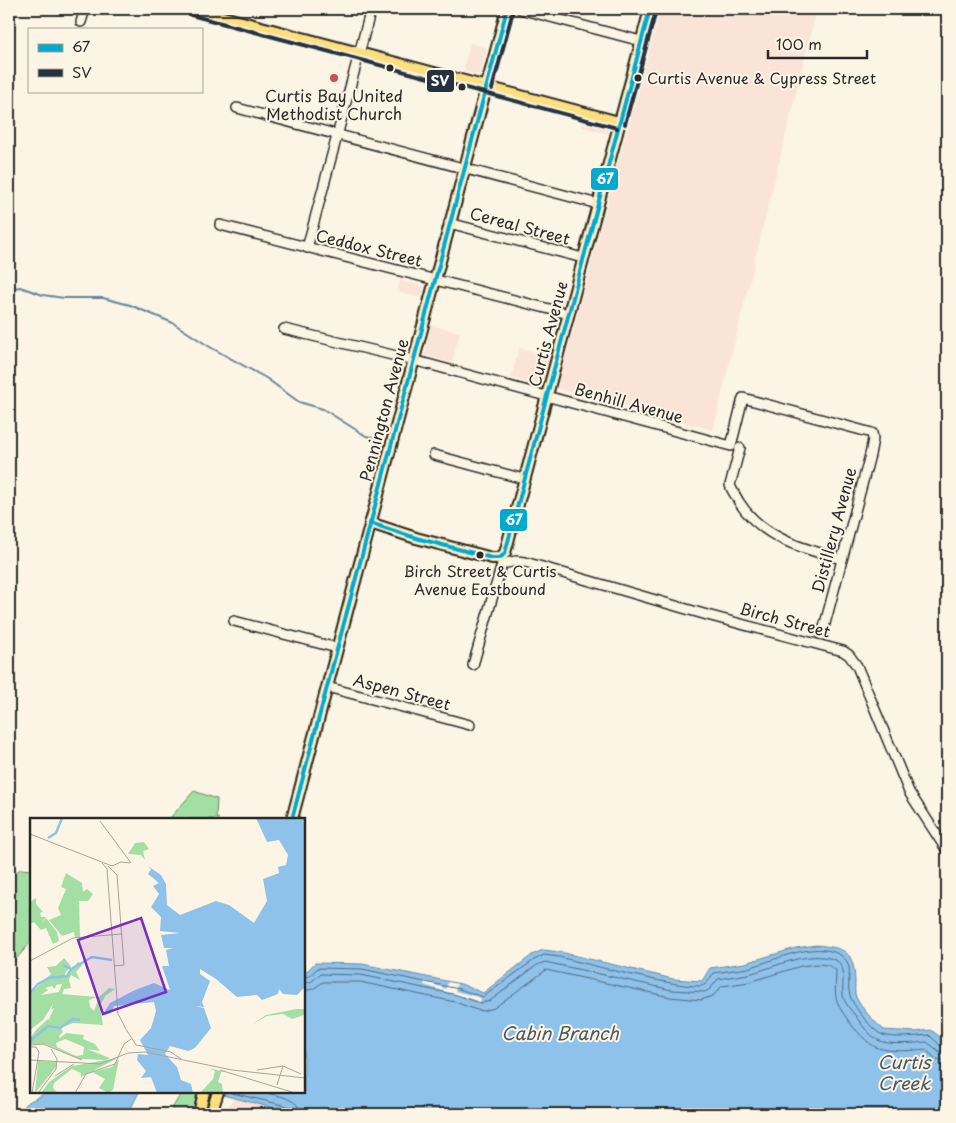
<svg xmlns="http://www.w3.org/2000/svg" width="956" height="1123" font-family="'Playpen Sans',sans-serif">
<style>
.built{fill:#fae4d8}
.green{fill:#a3dfa5;stroke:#678568}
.water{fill:#8ec2eb;stroke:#66869e}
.pier{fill:#fcf5e5}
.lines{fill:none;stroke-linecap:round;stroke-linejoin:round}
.shore{stroke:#536778;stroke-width:1}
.stream{stroke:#66869e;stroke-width:2}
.minor-casing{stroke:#2b2b2b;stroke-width:12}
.major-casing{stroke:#2b2b2b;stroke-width:14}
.minor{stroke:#fcf5e5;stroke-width:9}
.major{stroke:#fddf80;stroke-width:10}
.bus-1-casing{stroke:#fcf5e5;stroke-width:8}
.bus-2-casing{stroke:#fcf5e5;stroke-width:8}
.bus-1{stroke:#00a9ce;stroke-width:4}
.bus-2{stroke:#22323f;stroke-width:4}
.bus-dot{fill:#2b2b2b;stroke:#fcf5e5;stroke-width:2}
.poi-dot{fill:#d1495b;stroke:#fcf5e5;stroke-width:2}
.labels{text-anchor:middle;stroke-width:4;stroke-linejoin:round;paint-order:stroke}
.bus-label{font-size:15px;fill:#2b2b2b;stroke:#fcf5e5;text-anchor:start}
.poi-label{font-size:16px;fill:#2b2b2b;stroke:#fcf5e5}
.street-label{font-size:16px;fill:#2b2b2b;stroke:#fcf5e5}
.water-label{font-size:18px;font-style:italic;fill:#495865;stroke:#fcf5e5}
.inset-river{fill:none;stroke:#8ec2eb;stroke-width:2.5}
.inset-road{fill:none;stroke:#a8a49b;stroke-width:1}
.view{fill:#7b2cbf;fill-opacity:0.15;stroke:#7b2cbf;stroke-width:2.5}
.inset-edge{fill:none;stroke:#2b2b2b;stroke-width:2.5}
.line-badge{stroke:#fcf5e5;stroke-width:2}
.badge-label{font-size:14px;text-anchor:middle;font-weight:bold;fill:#fff}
</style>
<rect width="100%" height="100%" fill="#fcf5e5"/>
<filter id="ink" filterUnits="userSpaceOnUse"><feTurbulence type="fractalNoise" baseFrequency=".02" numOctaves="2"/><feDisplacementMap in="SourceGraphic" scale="10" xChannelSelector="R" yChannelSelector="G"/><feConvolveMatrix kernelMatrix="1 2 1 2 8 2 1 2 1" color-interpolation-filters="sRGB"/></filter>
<g filter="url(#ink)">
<g class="built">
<polygon points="659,9 817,9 713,430 557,389"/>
<polygon points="470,43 487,48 480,76 463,71"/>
<polygon points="583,122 609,129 608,134 582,127"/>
<polygon points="400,280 424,286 421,298 397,292"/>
<polygon points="431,325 460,332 452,363 424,355"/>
<polygon points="519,348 550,356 542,387 511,378"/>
<polygon points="233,1099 261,1104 326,1114 224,1114"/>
</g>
<g class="green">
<polygon points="194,791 217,799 216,817 219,819 169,819"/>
<polygon points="21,869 31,870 31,942 9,967 9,876"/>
<polygon points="182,1092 199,1092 194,1114 172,1114 173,1107"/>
</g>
<g class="water">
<path d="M816,945C845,948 854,950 855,982C855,986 854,993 856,997C862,1010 874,1021 884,1030L915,1032L931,1030L944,1040L947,1049V1114H297L211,1092H304V974L315,963L362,964L461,984L483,993L532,955L543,950L560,952L673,979L702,981L710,968L745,963L796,948Z"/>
<polygon points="45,1092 139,1092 128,1114 21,1114 25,1104 42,1095"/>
</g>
<polygon class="pier" points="425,981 446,989 448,982 457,984 455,991 481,998 480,1002 424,985"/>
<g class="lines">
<g class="shore">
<path d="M304,977L309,976L318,968L362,969L459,989L483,997L534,960L544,955L559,957C580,962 692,992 704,985C708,983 711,976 714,973C725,971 737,970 748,968C773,961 808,943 834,952C860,962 843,980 851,998C854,1007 874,1033 883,1035C895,1039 917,1036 929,1035L942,1047L947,1048"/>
<path d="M304,983L311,982L320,974L361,975L457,995L480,1003L490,1001L537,965L545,962L672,990L705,992L710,989L718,979C728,977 738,976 748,974C774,968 802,952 829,958C852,962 839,984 844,999C846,1005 851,1010 855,1015C861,1024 869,1035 878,1040C888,1046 916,1043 927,1042L940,1052L947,1054"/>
<path d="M304,991L313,989L323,982H360L455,1002L477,1010L484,1011L494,1008L546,970L670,997L701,1000L713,996L722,986L749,982L801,966L816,964L828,965L836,970C836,980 834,992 837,1001C841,1014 865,1044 878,1048C890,1052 913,1051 925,1049L936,1059L947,1061"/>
<polyline points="228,1092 291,1107 294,1110 295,1114"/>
<path d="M258,1092C272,1094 300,1097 301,1114"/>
</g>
<polyline class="stream" points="9,289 20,287 43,295 64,298 103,298 130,305 173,323 210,347 266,378 299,402 323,409 366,436 378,439"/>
<defs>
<g id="minor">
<polyline points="520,9 641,41"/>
<polyline points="81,22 85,9"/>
<polyline points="237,108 598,204"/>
<polyline points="449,223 583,258"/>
<polyline points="220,225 569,314"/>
<polyline points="307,248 371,9"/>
<polyline points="284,329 413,360 731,446 743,398 872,433 873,439 870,455 822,635"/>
<path d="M740,448L730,485C732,491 736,496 739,502C762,538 803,549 842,559"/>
<polyline points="434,455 524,479"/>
<polyline points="502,564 516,561 525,562 707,615 843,651 849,655 857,666 909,792 946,849"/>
<polyline points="234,621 337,648"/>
<polyline points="473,665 502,564 501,560"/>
<polyline points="327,687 470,725"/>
</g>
<g id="major">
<polyline points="193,9 619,122"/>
<polyline points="370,523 416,538 492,558 500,558 505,553 650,9"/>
<polyline points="292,819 507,9"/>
<polyline points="199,1114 204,1092"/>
<polyline points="211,1114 218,1092"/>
</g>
</defs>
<use href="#minor" class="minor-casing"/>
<use href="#major" class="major-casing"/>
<use href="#minor" class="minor"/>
<use href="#major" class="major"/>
<defs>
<g id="bus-1">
<polyline points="370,523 416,538 492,558 500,558 505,553 650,9"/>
<polyline points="292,819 507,9"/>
</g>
<g id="bus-2">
<polyline points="191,15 617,128"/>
<polyline points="492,89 513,11"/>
<polyline points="625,124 656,11"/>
</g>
</defs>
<use href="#bus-1" class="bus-1-casing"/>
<use href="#bus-2" class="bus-2-casing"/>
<use href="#bus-1" class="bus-1"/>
<use href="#bus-2" class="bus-2"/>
</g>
</g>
<g class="bus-dot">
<circle cx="390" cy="68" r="4.5"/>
<circle cx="638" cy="78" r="4.5"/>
<circle cx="462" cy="87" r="4.5"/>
<circle cx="480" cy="555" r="4.5"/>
</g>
<circle class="poi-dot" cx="334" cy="78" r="5"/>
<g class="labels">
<g class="bus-label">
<text x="647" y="84">Curtis Avenue &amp; Cypress Street</text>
<text x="480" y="577" text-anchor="middle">Birch Street &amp; Curtis<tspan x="480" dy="18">Avenue Eastbound</tspan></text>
</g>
<g class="poi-label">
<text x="334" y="102">Curtis Bay United<tspan x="334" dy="18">Methodist Church</tspan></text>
</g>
<g class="street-label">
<text transform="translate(520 226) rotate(15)" y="6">Cereal Street</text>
<text transform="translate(369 248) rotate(14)" y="6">Ceddox Street</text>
<text transform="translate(548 334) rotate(-75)" y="6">Curtis Avenue</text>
<text transform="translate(629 403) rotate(15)" y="6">Benhill Avenue</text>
<text transform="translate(384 410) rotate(-75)" y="6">Pennington Avenue</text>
<text transform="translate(834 530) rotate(-75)" y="6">Distillery Avenue</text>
<text transform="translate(785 620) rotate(15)" y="6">Birch Street</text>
<text transform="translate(402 692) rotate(15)" y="6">Aspen Street</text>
</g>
<g class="water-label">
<text x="560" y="1040">Cabin Branch</text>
<text x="904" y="1069">Curtis<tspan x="904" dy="21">Creek</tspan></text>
</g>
</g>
<g transform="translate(30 818)">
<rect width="275" height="275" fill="#fcf5e5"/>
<path d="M114,24L119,31L113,33L115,42L111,37L98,36L105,25ZM36,55L52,65L53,74L57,71L63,76L58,83H49L50,119H45L44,114L32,118L19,102L31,97L28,90L36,71L31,69ZM6,80V86L13,94L10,95L11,99H16L11,106L16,100L27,114L29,123L23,126L16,110L11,112L4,104L0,106V84ZM34,140L41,148L35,155V159L48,144L53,146L46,154L50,162L41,157L39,162L41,170L34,171L32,176L67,179L59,182L60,189L64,193L69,179L79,170L85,171L75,178L70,188L73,207L43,205L31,210L33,214L29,218L30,220L36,215L54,217L53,221L65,226L70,233L57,231L80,240L76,242L50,241L15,226H0V220L7,211L18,201L22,203L19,201L24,190L21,192L23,186L13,202L0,212V176L21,156L17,149L26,148ZM35,159L29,174L11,177L18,172L15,170L22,168L25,171L26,167L32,166ZM35,221L54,229L53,237L46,238L27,229L26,225ZM266,191H275V199L274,197L262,201L253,196L237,198L221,207L236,197ZM88,240L51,259V255L42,251L24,265L23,270L28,275L12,274L19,264L42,248ZM89,241L83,272L78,275L69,270L75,261L62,254L82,249ZM8,243L26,244V249L5,275ZM179,250L195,254H191L188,264L192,266L193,274L170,275L183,261L185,253Z" fill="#a3dfa5" fill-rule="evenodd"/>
<path d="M226,0H275V169L267,177L253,176L249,171L248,176L232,182L227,177L207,179L186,161L170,151V156L180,163L172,184L174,189L165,188L174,190L181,210L165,230L158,233L140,228L135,236L147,249L151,262L161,266L163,275H127L121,259L111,260L116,253L107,242L108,236L118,237L110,222L121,210L126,193L124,184L84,188L81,195L72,198L80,185L105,172L124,165L140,172L132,148H139L136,132L143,130H134L131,117L150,115L130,113L131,99L121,89L129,76L123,68L129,65L118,56L121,51L118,48L131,57L136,66L137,87L150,97L186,83L199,87L224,105L237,83L233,61L249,55L248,49L256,47L258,37L249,22L237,24Z" fill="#8ec2eb"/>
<path class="inset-river" d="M18,20L26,15L32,0M33,147L41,151L62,139L82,142M0,175L8,166L19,160L37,158L41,151M0,223L18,208L30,210L43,201L50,202"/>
<path class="inset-road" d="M70,3L101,45M0,16L82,48L91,44L100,45M72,45L77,51L88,195M78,48L87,57L94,147L84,148M0,143L43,120L91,116M87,194L95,209M94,208L106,227L141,234L151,241M0,227L13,226L52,242M0,229H6L9,234L2,275M0,242L70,246L98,235L115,234L202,252L275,260M190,252L265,275M227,252L253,248L271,256M25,258L44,246M247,267L253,248M8,275L26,251L27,241L21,231M45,275L56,256L85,246L94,226L101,221"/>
<path class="view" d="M111,100L136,174L73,196L48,122Z"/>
<rect width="275" height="275" class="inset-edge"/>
</g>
<g class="line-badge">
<rect x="426" y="69" width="29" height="24" rx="5" fill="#22323f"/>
<rect x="590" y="167" width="29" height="24" rx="5" fill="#00a9ce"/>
<rect x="499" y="508" width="29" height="24" rx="5" fill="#00a9ce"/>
</g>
<g class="badge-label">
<text x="440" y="86">SV</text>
<text x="605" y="184">67</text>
<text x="514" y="525">67</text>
</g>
<rect width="956" height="1123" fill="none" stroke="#fcf5e5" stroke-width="30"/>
<rect x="15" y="15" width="926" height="1093" fill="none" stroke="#2b2b2b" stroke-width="2" filter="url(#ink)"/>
<rect x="28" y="28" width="175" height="65" fill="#fcf5e5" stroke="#a8a49b"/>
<rect x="38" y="44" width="25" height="8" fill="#00a9ce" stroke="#a8a49b"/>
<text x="72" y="52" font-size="15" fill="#2b2b2b">67</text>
<rect x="38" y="69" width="25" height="8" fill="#22323f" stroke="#a8a49b"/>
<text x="72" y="78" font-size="15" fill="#2b2b2b">SV</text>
<path d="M768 50v8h99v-8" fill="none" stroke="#2b2b2b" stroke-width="2.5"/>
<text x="776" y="50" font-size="15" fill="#2b2b2b" stroke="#fcf5e5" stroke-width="4" paint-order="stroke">100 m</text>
</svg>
